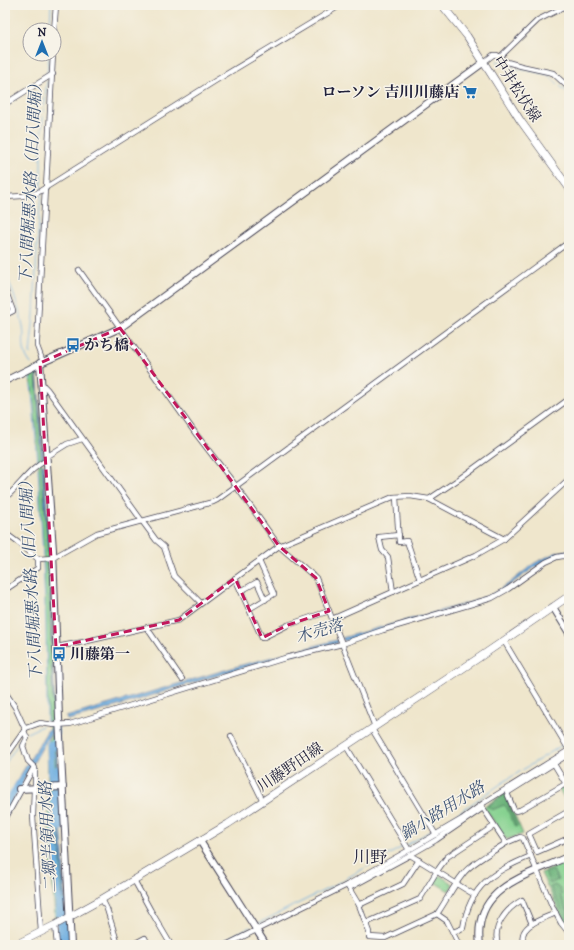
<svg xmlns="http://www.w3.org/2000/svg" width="574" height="950" font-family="'IM FELL DW Pica','Noto Serif JP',serif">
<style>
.green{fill:#86d290;stroke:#547a66}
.forest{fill:#6cb47a;stroke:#476b5a}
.water{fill:#6eaee1;stroke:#48688e}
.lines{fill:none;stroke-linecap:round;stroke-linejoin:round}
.stream{stroke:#6eaee1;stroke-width:1}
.river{stroke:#6eaee1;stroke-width:7}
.minor-casing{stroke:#413f51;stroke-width:6}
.tertiary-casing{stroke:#413f51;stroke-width:8}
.secondary-casing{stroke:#413f51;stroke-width:8}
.minor{stroke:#fff;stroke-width:4.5}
.tertiary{stroke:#fff;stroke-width:6}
.secondary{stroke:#fff;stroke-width:7}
.marked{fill:none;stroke:#c2185b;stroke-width:3;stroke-dasharray:8 5;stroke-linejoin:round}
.labels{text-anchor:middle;stroke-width:3;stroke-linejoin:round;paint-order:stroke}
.street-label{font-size:15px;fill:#22223b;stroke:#f7f3e8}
.poi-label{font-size:15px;font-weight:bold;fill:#22223b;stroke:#f7f3e8;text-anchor:start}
.water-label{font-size:16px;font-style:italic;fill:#3d5375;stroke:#f7f3e8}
.quarter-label{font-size:17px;fill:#22223b;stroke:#f7f3e8}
</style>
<rect width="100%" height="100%" fill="#f7f3e8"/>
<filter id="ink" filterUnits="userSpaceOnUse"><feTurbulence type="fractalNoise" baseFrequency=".025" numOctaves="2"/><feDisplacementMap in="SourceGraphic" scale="8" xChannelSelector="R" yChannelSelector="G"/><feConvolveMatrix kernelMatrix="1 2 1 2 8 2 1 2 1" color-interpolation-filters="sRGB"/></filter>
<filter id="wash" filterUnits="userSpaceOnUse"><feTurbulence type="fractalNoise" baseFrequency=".012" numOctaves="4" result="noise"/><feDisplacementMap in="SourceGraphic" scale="16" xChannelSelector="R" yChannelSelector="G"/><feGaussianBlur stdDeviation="0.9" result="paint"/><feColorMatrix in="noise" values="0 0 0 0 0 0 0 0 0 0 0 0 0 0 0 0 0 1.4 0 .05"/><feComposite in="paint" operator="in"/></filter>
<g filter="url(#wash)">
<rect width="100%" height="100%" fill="#efe6cc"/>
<g class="green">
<path d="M33,369L36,376L48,560L53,720L64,915L55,919L49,823L47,744L52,733L49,727L48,720C47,644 45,568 40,492C38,452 36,411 30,371Z"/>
<polygon points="565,787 569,793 569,807 559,789"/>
<polygon points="505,793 523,834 508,839 506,839 484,807"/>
<polygon points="569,861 569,927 562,917 541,873"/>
<polygon points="439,875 453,884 449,891 434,882"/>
</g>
<g class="forest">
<polygon points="505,794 517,826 515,827 507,808 504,805 492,810 487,806"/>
<polygon points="553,870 558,880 550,884 545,873"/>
<polygon points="555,885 560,889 562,894 560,895 569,914 569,925 550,887"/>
</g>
<g class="water">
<polygon points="37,370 43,449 44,459 42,460 37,376 34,371"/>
<polygon points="42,464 44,464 50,556 49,556"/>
<path d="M569,550V552C539,559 518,581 492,597L344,641L342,638L468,603L491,595L508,584L535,563L555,553Z"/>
<polygon points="49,561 50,561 53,645 52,645"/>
<path d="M337,640L338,643C292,654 247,666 202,680C157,693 113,709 67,720L66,717L242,665Z"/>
<polygon points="52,647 53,647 55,723 54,723"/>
<polygon points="49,728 51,732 20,786 14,786"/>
<polygon points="55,738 56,738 59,778 57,778"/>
<polygon points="10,794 15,794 15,795 5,812 5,802"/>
<polygon points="59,817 61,817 66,912 64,912"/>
</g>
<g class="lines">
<g class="stream">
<polyline points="50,30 51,5"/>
<polyline points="497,61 518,69 536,72 548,75 569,94"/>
<polyline points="47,75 49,54"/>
<polyline points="41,189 41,138 47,81"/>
<path d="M5,271C11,287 18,305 22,322C27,339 18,347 31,364"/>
<polyline points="30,354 34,315 37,247 41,192"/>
<polyline points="29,372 32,393 38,463"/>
<polyline points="38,468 43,556"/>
<polyline points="43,560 46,628 47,721 46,722"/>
<polyline points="27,733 42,726"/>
<polyline points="5,764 21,739"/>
<polyline points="435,829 508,779 564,744"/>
<polyline points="407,845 432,830"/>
<polyline points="257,924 331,887 404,846"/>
<polyline points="215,945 250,927"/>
</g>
<g class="river">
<polyline points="55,727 56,747"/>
<polyline points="50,744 52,784"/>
<polyline points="58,769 61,827"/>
<polyline points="53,791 61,945"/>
<polyline points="5,808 20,782"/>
<polyline points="65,903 67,945"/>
</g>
</g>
</g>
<g filter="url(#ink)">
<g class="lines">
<defs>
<g id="minor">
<polyline points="54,32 56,5"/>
<polyline points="500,57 538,20 568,5"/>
<polyline points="484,62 493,55 497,55 507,62 521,66 553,73 569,88"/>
<polyline points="5,104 53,74"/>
<polyline points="46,188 53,54"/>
<polyline points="5,197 23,196 37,193 215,81 341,5"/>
<polyline points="79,270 196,434 236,486 279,546 316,578 375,727"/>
<polyline points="5,289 13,311 5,315"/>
<polyline points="43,362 37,346 37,341 45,188"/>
<polyline points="42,384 47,389 142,521 156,540 164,547 174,576 201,603"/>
<polyline points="47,455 51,454 67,444 82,439"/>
<polyline points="396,497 399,542 407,541 420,580"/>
<path d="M5,498C20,486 30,468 47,460"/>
<polyline points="429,499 459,479 569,399"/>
<polyline points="5,533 20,544 38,559"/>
<polyline points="53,557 56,556 97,533 213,502 217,500 569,242"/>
<polyline points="235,578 262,638 288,625 329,611"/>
<polyline points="5,590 38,568 38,559 53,558"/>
<polyline points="241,591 257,582 265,600"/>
<polyline points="393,592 388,557 382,550 379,537 399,535"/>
<polyline points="249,609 274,594 259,561"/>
<polyline points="332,619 476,555 504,539 569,479"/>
<polyline points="147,628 182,679"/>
<polyline points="504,641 569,750"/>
<polyline points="56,647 83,642 179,620 279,546 393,497 410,496 429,499 504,539"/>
<polyline points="5,692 15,707 25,729"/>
<polyline points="372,729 436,835"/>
<polyline points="24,731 27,738 23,746 28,761 35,768 35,789"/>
<polyline points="231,736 263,801"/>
<polyline points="346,746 409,850"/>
<polyline points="569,754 507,793 514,810 516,811 520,810 569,782"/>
<polyline points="5,758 26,728 40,723 54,725 70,724 285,658 342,644 383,630 492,598 508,589 546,562 557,557 569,555"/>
<polyline points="554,764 569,789"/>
<polyline points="34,789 33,816 41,932"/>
<polyline points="569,811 529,834 537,852 569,838"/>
<polyline points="5,819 34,767"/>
<polyline points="506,843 520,837 523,838 553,908 561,923 569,933"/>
<polyline points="134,880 151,911 171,945"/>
<polyline points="347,885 359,905 369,932 369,937 385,938 437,914"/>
<polyline points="349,888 410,855"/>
<polyline points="102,899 107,909 118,945"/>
<polyline points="359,905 403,884 419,860"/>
<polyline points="366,923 420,899 437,871 447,857 494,826"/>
<polyline points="55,925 57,945"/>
<path d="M453,932L463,928C470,885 494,871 531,856"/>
<polyline points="132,945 145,938 148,945"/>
<polyline points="226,945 347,885 409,850 462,819 485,802 569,750"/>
<path d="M459,945L447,921L437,914L439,911C447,899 454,885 463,874C472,862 493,852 506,843L483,808L436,840L410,855C432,868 453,882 475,895"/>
<path d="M498,945C492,926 506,909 522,900L532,924"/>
<path d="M524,945C516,925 543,919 556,913"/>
</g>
<g id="tertiary">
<polyline points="40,363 53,550 59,718 71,945"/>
<polyline points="5,381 43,362 120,328 484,62"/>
<polyline points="553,607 569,633"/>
<polyline points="19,789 63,787"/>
<polyline points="200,841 266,945"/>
<path d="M480,945C472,886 528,876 569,856"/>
</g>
<g id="secondary">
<polyline points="442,5 467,36 520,120 569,188"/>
<polyline points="15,945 55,925 102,899 228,824 477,659 569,596"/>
</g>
</defs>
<use href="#minor" class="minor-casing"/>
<use href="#tertiary" class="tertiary-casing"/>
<use href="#secondary" class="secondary-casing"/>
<use href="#minor" class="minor"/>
<use href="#tertiary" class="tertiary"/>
<use href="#secondary" class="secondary"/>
</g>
</g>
<path class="marked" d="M120,328L279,546L316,578L329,611L288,625L262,638L235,578L179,620L56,647L40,363Z"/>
<defs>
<symbol id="supermarket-bare" viewBox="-9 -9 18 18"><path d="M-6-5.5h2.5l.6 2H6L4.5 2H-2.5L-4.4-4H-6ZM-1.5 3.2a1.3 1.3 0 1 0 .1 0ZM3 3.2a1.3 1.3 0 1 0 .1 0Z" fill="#1f6fb2" stroke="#f7f3e8" stroke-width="2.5" paint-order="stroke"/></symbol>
<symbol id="bus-bare" viewBox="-9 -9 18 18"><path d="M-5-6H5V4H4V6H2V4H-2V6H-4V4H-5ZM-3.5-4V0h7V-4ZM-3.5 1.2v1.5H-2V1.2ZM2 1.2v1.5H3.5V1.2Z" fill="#1f6fb2" stroke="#f7f3e8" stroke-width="2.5" paint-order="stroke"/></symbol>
</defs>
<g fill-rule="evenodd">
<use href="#supermarket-bare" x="460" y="82" width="20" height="20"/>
<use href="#bus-bare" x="63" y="335" width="20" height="20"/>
<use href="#bus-bare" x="49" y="644" width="20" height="20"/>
</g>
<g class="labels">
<g class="street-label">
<text transform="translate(517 89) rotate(57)" y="5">中井松伏線</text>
<text transform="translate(290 767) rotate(-34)" y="5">川藤野田線</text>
</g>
<g class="poi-label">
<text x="459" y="97" text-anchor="end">ローソン 吉川川藤店</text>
<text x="84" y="350">かち橋</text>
<text x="70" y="659">川藤第一</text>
</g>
<g class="water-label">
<text transform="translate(30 180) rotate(-87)" y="6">下八間堀悪水路（旧八間堀）</text>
<text transform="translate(30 577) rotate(-93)" y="6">下八間堀悪水路（旧八間堀）</text>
<text transform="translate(319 630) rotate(-16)" y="6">木売落</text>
<text transform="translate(442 810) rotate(-32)" y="6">鍋小路用水路</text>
<text transform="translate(47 837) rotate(-93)" y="6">二郷半領用水路</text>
</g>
<g class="quarter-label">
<text x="370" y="863">川野</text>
</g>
</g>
<rect width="574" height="950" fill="none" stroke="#f7f3e8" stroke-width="20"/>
<g transform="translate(42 42)"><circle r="19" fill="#f7f3e8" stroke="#a29fa3"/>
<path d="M0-3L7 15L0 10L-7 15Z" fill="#1f6fb2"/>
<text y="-6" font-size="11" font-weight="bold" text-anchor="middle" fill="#22223b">N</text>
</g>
</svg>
